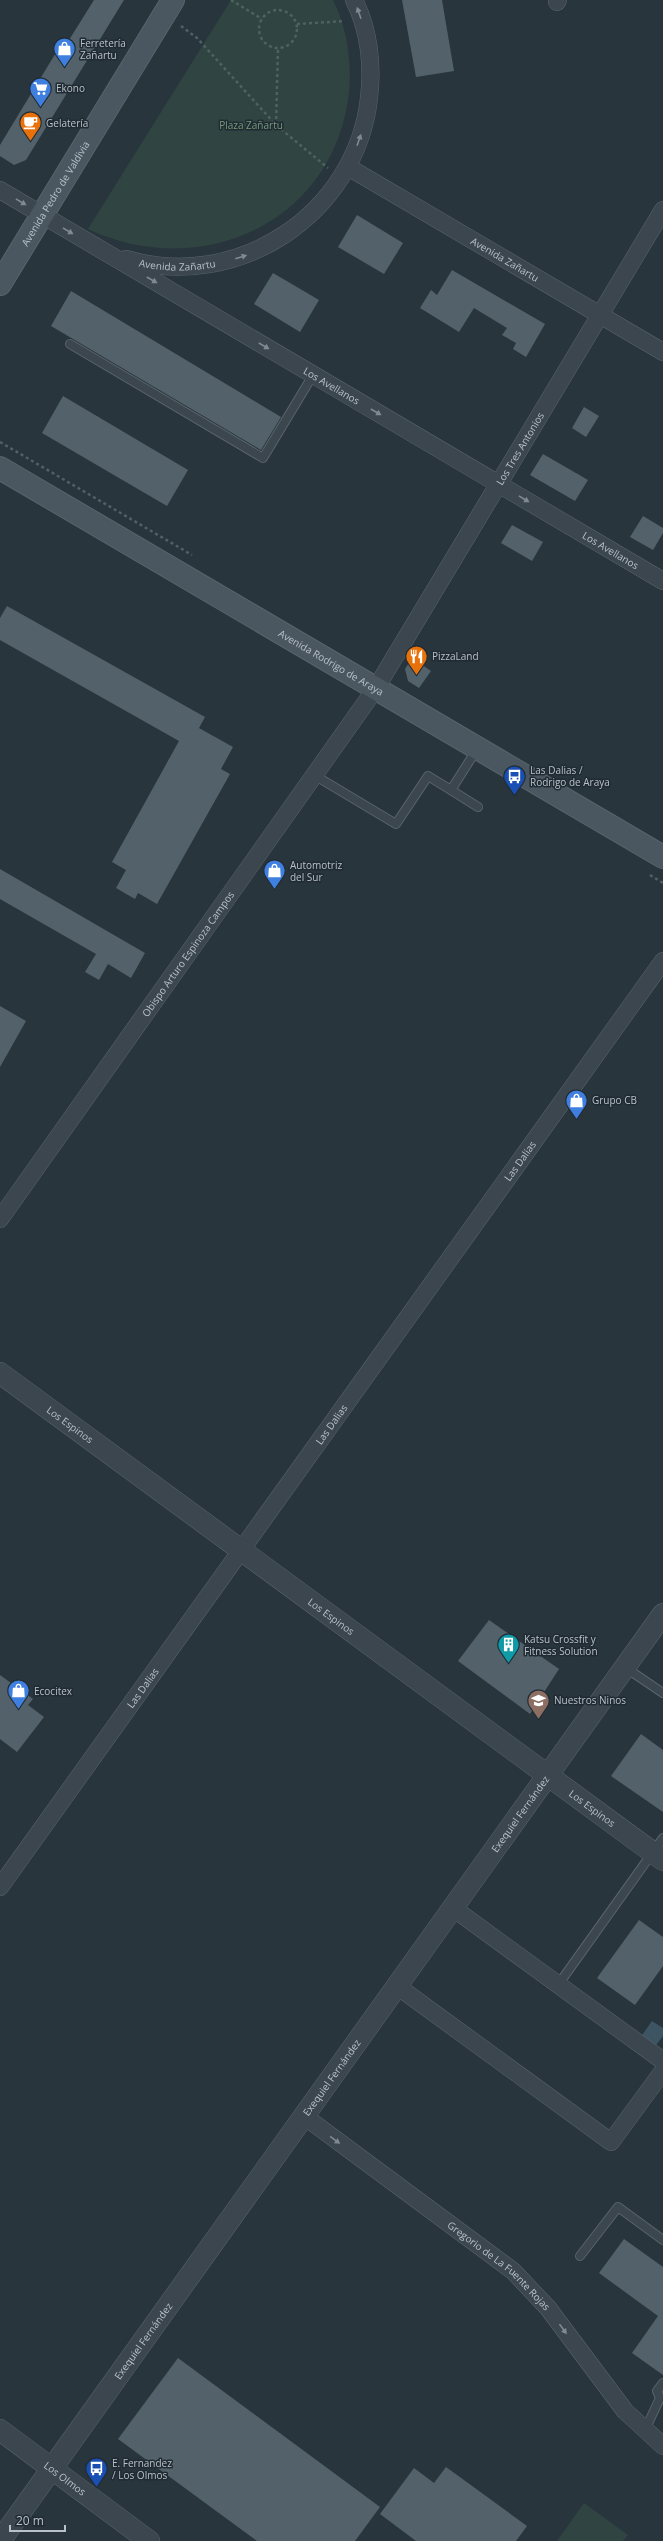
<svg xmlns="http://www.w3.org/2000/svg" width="663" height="2541" font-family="'Open Sans',sans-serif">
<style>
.green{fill:#304541}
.water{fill:#3d5463}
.building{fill:#53626a}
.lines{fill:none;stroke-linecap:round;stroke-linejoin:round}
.service-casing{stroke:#59646b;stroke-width:10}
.minor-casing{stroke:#59646b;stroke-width:18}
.tertiary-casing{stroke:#59646b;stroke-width:22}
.secondary-casing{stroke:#59646b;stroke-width:24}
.path{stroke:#4f6160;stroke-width:2.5;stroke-dasharray:3 3;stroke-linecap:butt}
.service{stroke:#3b464e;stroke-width:8}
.minor{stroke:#3b464e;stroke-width:17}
.tertiary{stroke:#3b464e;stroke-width:21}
.secondary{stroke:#4a5660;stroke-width:22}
.oneway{fill:#808a91}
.labels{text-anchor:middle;stroke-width:3;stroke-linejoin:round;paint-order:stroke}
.poi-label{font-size:10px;fill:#b8c1c8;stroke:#202b33;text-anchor:start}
.park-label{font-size:10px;fill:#789c7a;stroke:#202b33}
.street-label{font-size:10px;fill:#b8c1c8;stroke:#202b33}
</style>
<rect width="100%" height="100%" fill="#28353d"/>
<g class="green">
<path d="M231,0H333C348,30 353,67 348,100C329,226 198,281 88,229Z"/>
<polygon points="584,2503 628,2535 623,2541 557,2541"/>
</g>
<polygon class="water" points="652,2021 663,2028 663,2036 654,2048 640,2038"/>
<g class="building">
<polygon points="94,0 124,0 26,160 14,165 0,156 0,145 60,46 64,48"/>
<polygon points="402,0 442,0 454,71 416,77"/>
<polygon points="357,215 403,243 384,274 338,247"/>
<polygon points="452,270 545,324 526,357 513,349 516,343 502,335 507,328 474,308 459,332 420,308 431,290 437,295"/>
<polygon points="273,273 319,300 300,332 254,304"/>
<polygon points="71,291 281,417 261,450 51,326"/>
<polygon points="63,396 188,470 167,506 42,433"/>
<polygon points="584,407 599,416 586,437 572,428"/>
<polygon points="543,454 588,480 575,501 530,475"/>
<polygon points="643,516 663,528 663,533 653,550 630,537"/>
<polygon points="512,525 543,542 532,561 501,543"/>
<polygon points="7,606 205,717 199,728 233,747 221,769 230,774 157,904 138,893 135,899 116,888 126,870 112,862 179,741 0,640 0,618"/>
<polygon points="412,658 431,671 419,688 408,681 405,669"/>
<polygon points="0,869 145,953 131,978 108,964 99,980 85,972 96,954 0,899"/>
<polygon points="0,1006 26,1021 0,1067"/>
<polygon points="489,1620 559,1669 530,1714 458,1661"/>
<polygon points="0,1675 33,1699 28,1705 44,1717 17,1752 0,1739"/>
<polygon points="641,1734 663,1750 663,1812 611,1776"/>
<polygon points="639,1920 663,1937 663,1966 635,2005 597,1978"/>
<polygon points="624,2239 663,2267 663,2375 632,2353 658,2316 599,2273"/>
<polygon points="178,2358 380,2507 355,2541 257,2541 118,2439"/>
<polygon points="446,2467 527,2526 516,2541 416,2541 380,2514 414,2468 434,2483"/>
</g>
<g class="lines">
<defs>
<g id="service">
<polyline points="70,344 263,458 313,375"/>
<polyline points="314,775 396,824 428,776 451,790 477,749"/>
<polyline points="451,790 478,807"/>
<polyline points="626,1668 663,1693"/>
<polyline points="558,1985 663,1838"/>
<polyline points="580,2256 618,2207 663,2240"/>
<polyline points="645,2430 660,2398 657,2391 663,2383"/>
</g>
<g id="minor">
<polyline points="557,2 558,0"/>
<path id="s1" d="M348,167L663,352"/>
<path id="s2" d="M0,190L663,581"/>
<path id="s3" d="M126,259C238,292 356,214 369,98C373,65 369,29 354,0"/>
<path id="s4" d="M0,1219L376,688L663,210"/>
<path id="s5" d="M0,1887L663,961"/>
<polyline points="453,1908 663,2061"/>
<polyline points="397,1986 611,2142 663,2071"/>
<path id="s6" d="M304,2116L513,2271L548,2308L625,2411L663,2446"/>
</g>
<g id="tertiary">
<path id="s7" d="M0,1373L663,1860"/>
<path id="s8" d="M0,2430L149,2541"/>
<path id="s9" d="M0,2541L663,1614"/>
</g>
<g id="secondary">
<path id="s10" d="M0,284L173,0"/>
<path id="s11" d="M0,468L663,857"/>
</g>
</defs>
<use href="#service" class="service-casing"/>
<use href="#minor" class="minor-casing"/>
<use href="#tertiary" class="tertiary-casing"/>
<use href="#secondary" class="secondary-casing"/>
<g class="path">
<polyline points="231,0 262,19"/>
<circle cx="278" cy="29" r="19"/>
<polyline points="297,24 345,21"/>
<polyline points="181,26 197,38 276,125 328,168"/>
<polyline points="276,125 278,48"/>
<polyline points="0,442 192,555"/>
<polyline points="650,875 663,883"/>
</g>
<use href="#service" class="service"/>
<use href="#minor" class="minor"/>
<use href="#tertiary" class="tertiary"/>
<use href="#secondary" class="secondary"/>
</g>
<defs><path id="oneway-solid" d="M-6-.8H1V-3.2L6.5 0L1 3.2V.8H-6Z"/></defs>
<g class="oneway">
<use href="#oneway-solid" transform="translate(359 13) rotate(-109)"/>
<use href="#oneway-solid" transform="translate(359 140) rotate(-71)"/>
<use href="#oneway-solid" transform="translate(21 202) rotate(31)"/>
<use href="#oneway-solid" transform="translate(68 231) rotate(31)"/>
<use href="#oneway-solid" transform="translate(241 257) rotate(-18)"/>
<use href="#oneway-solid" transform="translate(152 280) rotate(30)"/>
<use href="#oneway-solid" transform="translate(264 346) rotate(30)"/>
<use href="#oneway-solid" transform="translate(376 412) rotate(30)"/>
<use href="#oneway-solid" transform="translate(524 499) rotate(31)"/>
<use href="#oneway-solid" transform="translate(335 2140) rotate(36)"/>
<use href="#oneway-solid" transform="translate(563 2329) rotate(54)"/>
</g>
<defs>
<symbol id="shop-pin" viewBox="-11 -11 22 30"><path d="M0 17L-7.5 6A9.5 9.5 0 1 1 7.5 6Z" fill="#3f7fe0" stroke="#202b33"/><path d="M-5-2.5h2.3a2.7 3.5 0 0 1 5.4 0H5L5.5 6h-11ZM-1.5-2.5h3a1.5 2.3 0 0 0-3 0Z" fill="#fff"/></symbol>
<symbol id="supermarket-pin" viewBox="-11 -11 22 30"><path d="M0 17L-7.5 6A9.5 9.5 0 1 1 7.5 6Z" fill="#3f7fe0" stroke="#202b33"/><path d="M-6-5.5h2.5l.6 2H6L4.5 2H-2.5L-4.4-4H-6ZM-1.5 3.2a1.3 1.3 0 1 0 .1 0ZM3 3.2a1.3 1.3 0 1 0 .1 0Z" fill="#fff"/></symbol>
<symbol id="cafe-pin" viewBox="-11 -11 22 30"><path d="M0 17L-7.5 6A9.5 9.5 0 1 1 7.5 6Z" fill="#e8710a" stroke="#202b33"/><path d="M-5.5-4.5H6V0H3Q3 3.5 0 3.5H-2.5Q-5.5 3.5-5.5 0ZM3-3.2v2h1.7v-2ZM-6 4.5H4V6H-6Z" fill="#fff"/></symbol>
<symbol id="restaurant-pin" viewBox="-11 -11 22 30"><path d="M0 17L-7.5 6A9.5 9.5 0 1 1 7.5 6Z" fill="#e8710a" stroke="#202b33"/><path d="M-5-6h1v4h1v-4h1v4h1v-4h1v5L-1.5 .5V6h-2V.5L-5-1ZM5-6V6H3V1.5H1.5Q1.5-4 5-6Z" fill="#fff"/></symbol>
<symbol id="bus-pin" viewBox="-11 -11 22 30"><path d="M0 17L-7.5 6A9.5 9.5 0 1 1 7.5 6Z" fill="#1a4fb4" stroke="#202b33"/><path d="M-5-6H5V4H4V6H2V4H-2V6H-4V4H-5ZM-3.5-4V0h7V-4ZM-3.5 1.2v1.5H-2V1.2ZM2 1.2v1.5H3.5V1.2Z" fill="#fff"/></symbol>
<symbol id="building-pin" viewBox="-11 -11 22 30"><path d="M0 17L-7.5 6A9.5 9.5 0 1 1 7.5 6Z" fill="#0f9aa8" stroke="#202b33"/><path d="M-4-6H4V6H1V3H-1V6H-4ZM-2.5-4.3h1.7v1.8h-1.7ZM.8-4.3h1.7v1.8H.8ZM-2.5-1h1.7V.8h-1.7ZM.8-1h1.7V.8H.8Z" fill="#fff"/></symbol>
<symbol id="school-pin" viewBox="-11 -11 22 30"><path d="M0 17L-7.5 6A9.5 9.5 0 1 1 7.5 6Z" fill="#8d6e63" stroke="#202b33"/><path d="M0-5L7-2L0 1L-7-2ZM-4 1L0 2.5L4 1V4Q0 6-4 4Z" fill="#fff"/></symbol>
</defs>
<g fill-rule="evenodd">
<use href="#shop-pin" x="52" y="36" width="25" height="34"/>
<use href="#supermarket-pin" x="28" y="76" width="25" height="34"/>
<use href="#cafe-pin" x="18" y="110" width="25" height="34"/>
<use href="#restaurant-pin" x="404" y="644" width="25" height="34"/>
<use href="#bus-pin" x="502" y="764" width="25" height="34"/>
<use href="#shop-pin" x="262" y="858" width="25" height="34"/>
<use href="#shop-pin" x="564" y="1088" width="25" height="34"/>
<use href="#building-pin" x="496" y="1632" width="25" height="34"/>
<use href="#shop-pin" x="6" y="1678" width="25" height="34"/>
<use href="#school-pin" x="526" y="1688" width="25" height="34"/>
<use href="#bus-pin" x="84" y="2456" width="25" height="34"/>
</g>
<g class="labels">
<g class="poi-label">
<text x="80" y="47">Ferretería<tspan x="80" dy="12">Zañartu</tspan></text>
<text x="56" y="92">Ekono</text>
<text x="46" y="127">Gelatería</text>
<text x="432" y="660">PizzaLand</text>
<text x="530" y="774">Las Dalias /<tspan x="530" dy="12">Rodrigo de Araya</tspan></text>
<text x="290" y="869">Automotriz<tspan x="290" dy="12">del Sur</tspan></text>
<text x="592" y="1104">Grupo CB</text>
<text x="524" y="1643">Katsu Crossfit y<tspan x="524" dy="12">Fitness Solution</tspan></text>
<text x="34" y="1695">Ecocitex</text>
<text x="554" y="1704">Nuestros Ninos</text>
<text x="112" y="2467">E. Fernandez<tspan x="112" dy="12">/ Los Olmos</tspan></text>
</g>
<g class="park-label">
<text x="251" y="129">Plaza Zañartu</text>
</g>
<g class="street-label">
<text dy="4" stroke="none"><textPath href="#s10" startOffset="106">Avenida Pedro de Valdivia</textPath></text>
<text dy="4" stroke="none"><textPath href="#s1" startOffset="182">Avenida Zañartu</textPath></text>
<text dy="4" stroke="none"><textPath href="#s3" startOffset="52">Avenida Zañartu</textPath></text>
<text dy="4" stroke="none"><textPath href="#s2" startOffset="385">Los Avellanos</textPath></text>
<text dy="4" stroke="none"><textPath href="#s4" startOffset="930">Los Tres Antonios</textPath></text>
<text dy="4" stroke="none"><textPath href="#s2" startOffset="709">Los Avellanos</textPath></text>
<text dy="4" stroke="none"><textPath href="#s11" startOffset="384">Avenida Rodrigo de Araya</textPath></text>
<text dy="4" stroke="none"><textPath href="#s4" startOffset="325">Obispo Arturo Espinoza Campos</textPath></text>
<text dy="4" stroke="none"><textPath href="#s5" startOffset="893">Las Dalias</textPath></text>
<text dy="4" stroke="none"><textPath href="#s5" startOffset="569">Las Dalias</textPath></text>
<text dy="4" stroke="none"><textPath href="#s7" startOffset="87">Los Espinos</textPath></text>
<text dy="4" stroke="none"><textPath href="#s7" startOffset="411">Los Espinos</textPath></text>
<text dy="4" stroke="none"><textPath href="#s5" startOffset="245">Las Dalias</textPath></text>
<text dy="4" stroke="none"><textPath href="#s7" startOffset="735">Los Espinos</textPath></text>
<text dy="4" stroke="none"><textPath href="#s9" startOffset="894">Exequiel Fernández</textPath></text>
<text dy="4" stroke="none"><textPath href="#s9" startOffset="570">Exequiel Fernández</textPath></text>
<text dy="4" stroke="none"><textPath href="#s6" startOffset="246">Gregorio de La Fuente Rojas</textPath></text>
<text dy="4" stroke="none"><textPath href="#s9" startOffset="246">Exequiel Fernández</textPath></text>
<text dy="4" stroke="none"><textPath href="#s8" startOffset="81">Los Olmos</textPath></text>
</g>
</g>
<path d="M10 2525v6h55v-6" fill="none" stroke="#b8c1c8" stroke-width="2"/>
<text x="16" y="2525" font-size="12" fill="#b8c1c8" stroke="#202b33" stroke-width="3" paint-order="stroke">20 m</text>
</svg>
